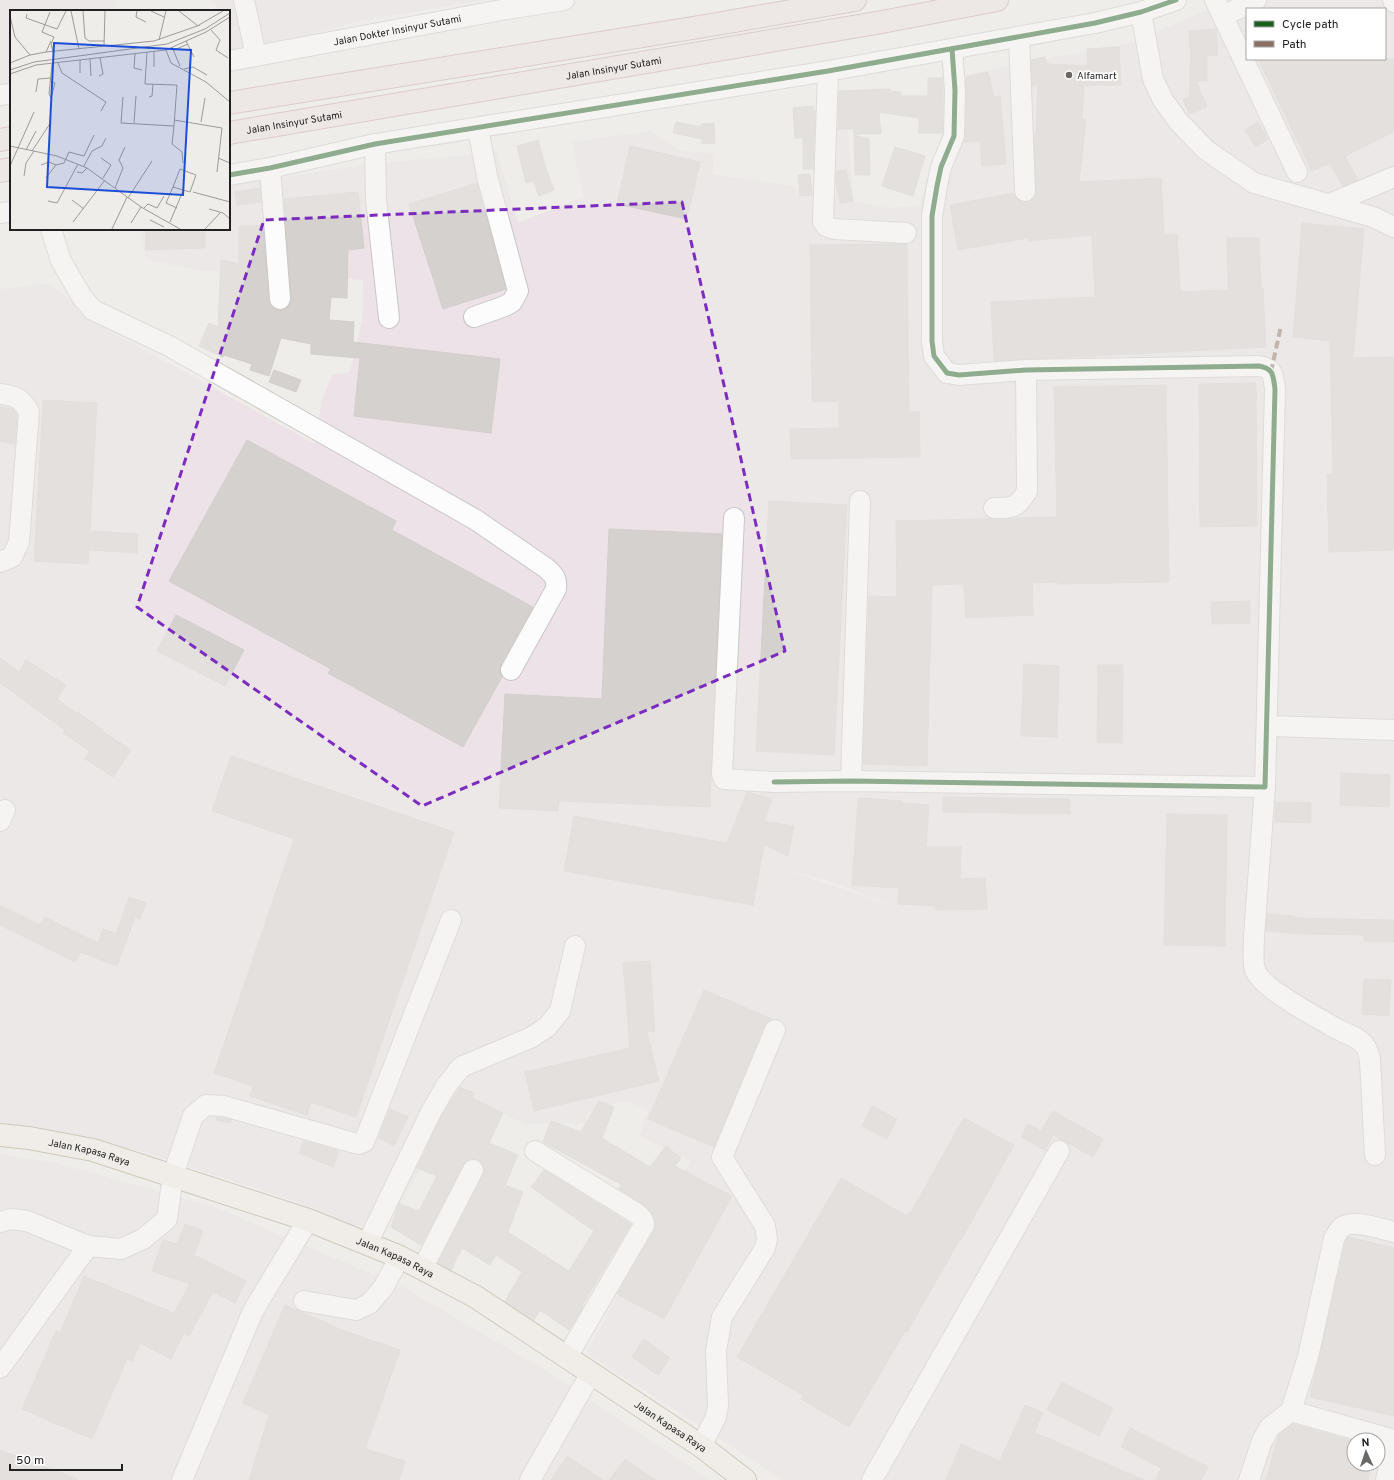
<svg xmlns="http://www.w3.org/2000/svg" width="1394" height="1480" font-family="Overpass,sans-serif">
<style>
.industrial{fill:#ece2e7;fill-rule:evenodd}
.building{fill:#d4d1ce;stroke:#d2cfcb}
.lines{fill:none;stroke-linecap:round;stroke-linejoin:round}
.minor-casing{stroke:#c8c7c5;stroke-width:22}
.major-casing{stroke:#a69c85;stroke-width:24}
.highway-casing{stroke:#c4a1aa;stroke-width:24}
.minor{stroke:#fdfcfc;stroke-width:20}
.major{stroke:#f2ede6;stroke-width:22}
.highway{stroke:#ebe0e1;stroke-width:22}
.quiet{stroke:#8d6e63;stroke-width:4;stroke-dasharray:8 4;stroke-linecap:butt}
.cycleway-casing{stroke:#fff;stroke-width:8}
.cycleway{stroke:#1b5e20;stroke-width:5}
.marked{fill:none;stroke:#7b2cbf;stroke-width:3;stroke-dasharray:8 5;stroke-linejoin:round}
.poi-dot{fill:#696867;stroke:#fff;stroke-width:1.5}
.labels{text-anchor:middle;stroke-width:3.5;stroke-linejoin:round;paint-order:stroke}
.street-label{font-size:10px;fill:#212121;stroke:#fff}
.poi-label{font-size:10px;fill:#212121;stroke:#fff;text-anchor:start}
.inset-road{fill:none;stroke:#9d9b99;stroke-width:1}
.view{fill:#1d4ed8;fill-opacity:0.15;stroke:#1d4ed8;stroke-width:2}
.inset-edge{fill:none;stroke:#212121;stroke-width:2}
</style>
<rect width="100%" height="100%" fill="#efede9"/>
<g class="industrial">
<polygon points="0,0 117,0 116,8 92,11 11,11 11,85 0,86"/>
<polygon points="209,0 483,0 360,21 229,56 229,11 217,11 216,6"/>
<path d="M1226,0H1394V1480H784L586,1353L690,1161L639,1136L648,1109L627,1101L614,1103L587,1113L586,1123L525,1124L458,1093L438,1137L381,1239L297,1202L137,1150L0,1123V289L48,283L108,330L315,444L322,400L332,375L350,372L362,321L363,280L273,273L200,271L146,259L139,229H229V185L371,164L497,152L518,223L583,197L572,142L651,131L680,151L714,153L713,174L793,186L800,196L812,195L817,91H836L835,129H848L853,201L887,208L919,206L942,133L948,91V78L1129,43L1214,7ZM1247,9H1385V59H1247ZM783,869L826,880L897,907ZM1354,1440H1378V1464H1354Z"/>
<polygon points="0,1154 53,1162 217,1208 405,1288 565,1382 709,1480 0,1480"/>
</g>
<g class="building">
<polygon points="1216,29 1218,55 1207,56 1207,81 1196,81 1207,107 1189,114 1183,99 1190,96 1190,63 1191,63 1189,31"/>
<polygon points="1119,47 1121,85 1084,85 1082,119 1086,120 1079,182 1161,178 1164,235 1177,234 1180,292 1228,290 1227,238 1259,238 1261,288 1263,288 1266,347 994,361 991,302 1095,297 1092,235 1028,241 1028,238 958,250 950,205 1014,193 1016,197 1020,201 1026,202 1031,200 1035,196 1036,191 1034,137 1036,133 1038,84 1032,86 1031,60 1045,57 1047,64 1088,66 1087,49"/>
<polygon points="1258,59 1394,59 1394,132 1345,156 1358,180 1343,186 1330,163 1312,171"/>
<polygon points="988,72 994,97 1000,96 1006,164 982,166 980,141 964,142 966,136 966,77"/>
<polygon points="928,78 943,78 943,133 919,133 919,118 879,112 881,134 854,134 853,129 838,129 839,91 890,89 890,91 901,92 901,96 928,96"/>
<polygon points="813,106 814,111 815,111 813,169 803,169 803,138 795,138 793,108"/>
<polygon points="676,122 701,127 701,124 714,123 715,143 702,144 702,139 673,133"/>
<polygon points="1258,122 1268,139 1256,147 1245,130"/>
<polygon points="854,135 869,139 870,175 855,175"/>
<polygon points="538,140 546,169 554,190 539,196 533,181 526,183 517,146"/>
<polygon points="630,146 700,162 687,219 617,204"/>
<polygon points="895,147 925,156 913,196 882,186"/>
<polygon points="846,170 853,201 840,203 836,182 836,172"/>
<polygon points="810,174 812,195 800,196 798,175"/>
<polygon points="477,183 506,289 443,309 409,204"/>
<polygon points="260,188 261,202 237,205 235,192"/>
<polygon points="358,192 364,248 348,250 347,298 331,297 329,320 354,322 353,342 500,359 491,433 354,416 360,358 311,354 311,344 281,338 269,376 250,370 252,364 224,355 223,357 199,346 209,323 218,327 221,260 239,264 239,226 263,226 269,300 270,305 275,309 281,310 286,309 290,304 291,298 284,199"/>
<polygon points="1302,223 1364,229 1353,358 1394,357 1394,550 1329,552 1327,474 1333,474 1330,341 1293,337"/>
<polygon points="146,229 205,229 205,248 146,250"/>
<polygon points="907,244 909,412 919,412 920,457 791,459 790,429 839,428 839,401 812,402 810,245"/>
<polygon points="274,370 301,380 296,392 269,382"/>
<polygon points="1256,383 1257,526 1200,527 1199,384"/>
<polygon points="1166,385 1169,582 1058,584 1058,582 1032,583 1033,615 966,618 964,584 932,585 927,766 863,764 869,596 897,597 896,521 1057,517 1054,387"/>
<polygon points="43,400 97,403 90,531 138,534 137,553 89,550 88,564 34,561"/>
<polygon points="0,407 13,409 17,415 15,444 0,441"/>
<polygon points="247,440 396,521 392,530 533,607 501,664 500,671 502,677 463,747 328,673 331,669 169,581"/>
<polygon points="769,501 847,505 834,755 756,751"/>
<polygon points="609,529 722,534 711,773 710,807 559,801 558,811 499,808 505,694 602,699"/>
<polygon points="1250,601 1250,623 1212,624 1211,602"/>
<polygon points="176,615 244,650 225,686 157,651"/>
<polygon points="0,658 19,672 26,660 66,685 57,699 77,714 78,712 103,730 102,731 131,750 113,777 85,759 90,751 63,733 65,730 0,683"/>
<polygon points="1024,664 1059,666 1057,737 1021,736"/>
<polygon points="1098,665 1123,665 1122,743 1097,743"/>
<polygon points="231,756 454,832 356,1117 311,1102 307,1115 250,1096 253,1086 214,1073 294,839 212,811"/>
<polygon points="1341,773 1390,775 1389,807 1340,805"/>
<polygon points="747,792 772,799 764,821 794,826 788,856 764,845 753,905 564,871 574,816 727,843"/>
<polygon points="943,797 1070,799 1070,814 943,812"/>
<polygon points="858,798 902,801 902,803 929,805 926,847 961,847 960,879 985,878 987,909 936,910 936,906 898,904 899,888 852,885"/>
<polygon points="1276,802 1311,803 1311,823 1275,822"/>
<polygon points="1167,814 1227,815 1225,946 1164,945"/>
<polygon points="129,897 146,903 140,919 135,917 117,966 80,952 75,962 0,925 0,905 40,925 45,917 98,943 103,929 116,934"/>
<polygon points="1267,914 1295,916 1295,918 1394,920 1394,942 1364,941 1364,935 1304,934 1266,931"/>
<polygon points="650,961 655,1031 647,1032 659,1081 534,1111 525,1072 630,1048 623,963"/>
<polygon points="1364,979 1391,980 1389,1016 1362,1014"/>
<polygon points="704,990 772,1019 768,1021 764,1026 714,1147 648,1119"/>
<polygon points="460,1087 474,1093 472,1098 503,1113 489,1143 518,1155 505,1185 523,1192 508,1232 569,1271 594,1231 531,1187 544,1170 631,1224 582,1306 583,1307 569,1330 540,1310 534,1320 505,1301 522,1272 496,1255 490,1265 462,1248 451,1270 438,1263 483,1175 484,1169 483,1164 479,1160 472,1159 466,1161 463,1165 421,1245 391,1227 399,1204 419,1211 437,1176 417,1168 441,1117"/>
<polygon points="599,1101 614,1107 602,1138 650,1167 666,1146 681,1158 675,1166 732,1196 664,1319 617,1294 654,1231 655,1222 651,1212 643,1204 619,1189 622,1185 543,1142 551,1121 581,1132"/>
<polygon points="872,1106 897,1119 887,1139 862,1126"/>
<polygon points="390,1109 408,1117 394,1146 378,1138"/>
<polygon points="1053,1111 1103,1139 1093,1157 1053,1135 1045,1150 1021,1137 1028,1124 1041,1131"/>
<polygon points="217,1117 231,1120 230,1123 216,1120"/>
<polygon points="964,1118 1014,1145 961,1240 960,1239 907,1332 905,1331 849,1427 801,1399 803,1395 737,1357 841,1178 907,1216 908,1213 910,1214"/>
<polygon points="304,1141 339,1151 333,1167 299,1153"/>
<polygon points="185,1224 203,1230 194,1255 246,1281 235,1303 213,1292 189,1336 184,1333 171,1359 140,1343 132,1361 127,1359 92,1439 22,1409 56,1331 60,1333 84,1276 174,1313 190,1284 152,1271 163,1240 177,1244"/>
<polygon points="1348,1237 1394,1248 1394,1416 1310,1397 1346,1240"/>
<polygon points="285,1305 342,1330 400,1350 365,1449 405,1461 399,1480 249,1480 269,1415 243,1403"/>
<polygon points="644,1339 670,1358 658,1375 632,1357"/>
<polygon points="1062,1382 1113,1408 1099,1436 1047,1410"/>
<polygon points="1025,1405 1043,1413 1034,1432 1144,1480 946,1480 961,1444 1000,1461"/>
<polygon points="1293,1424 1354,1441 1354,1464 1372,1464 1368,1480 1266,1480 1279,1434"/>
<polygon points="1130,1428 1208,1467 1201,1480 1155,1480 1161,1468 1121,1447"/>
<polygon points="0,1450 78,1479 78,1480 0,1480"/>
<polygon points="567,1456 603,1480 551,1480"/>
<polygon points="625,1459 655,1480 609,1480"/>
</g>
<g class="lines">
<defs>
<g id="minor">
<polyline points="244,0 256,56"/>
<polyline points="1215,0 1297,172"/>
<polyline points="1393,0 1394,2"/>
<polyline points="1141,12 1153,79 1163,100 1178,121 1206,150 1254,183 1373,217 1394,227"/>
<polyline points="1223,16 1256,0"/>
<polyline points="1019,37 1025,191"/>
<path id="s1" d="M229,61L507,9L564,0"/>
<polyline points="828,71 823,221 826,226 834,229 906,233"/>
<polyline points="0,95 11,94"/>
<polyline points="375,144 376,199 389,318"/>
<polyline points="270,168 280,299"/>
<polyline points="229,175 270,168 375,144 828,71 1095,23 1141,12 1176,0"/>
<polyline points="1330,204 1394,177"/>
<polyline points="0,213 11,212"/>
<path d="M51,229L61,261L82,297L93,310L169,346L298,419L476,520L546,568C554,575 557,578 556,589L511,670"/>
<polyline points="474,317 505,306 512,302 518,291 487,176 478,128"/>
<path d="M0,394C15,396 22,398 29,412L19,542L12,557L0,562"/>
<path d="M994,508C1013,508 1017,508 1027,491L1026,370"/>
<path d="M734,518L722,774L724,779L774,782L851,781L1265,787L1275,389C1273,375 1274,369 1259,366L1026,370L959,375L947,373L934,356L932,341V216L937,186L941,167L954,136L955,90L952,49"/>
<polyline points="1267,726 1394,730"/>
<polyline points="851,781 860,501"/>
<path d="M1265,787L1254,936C1254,947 1252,960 1255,970C1261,988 1321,1020 1339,1030C1347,1034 1360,1038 1365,1046C1368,1049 1369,1056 1370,1060L1375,1155"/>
<polyline points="0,821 5,810"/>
<path d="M535,1151L636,1213C641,1217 644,1219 644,1225L567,1357"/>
<polyline points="0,1222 11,1219 27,1221 88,1246"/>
<path d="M1394,1232C1381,1229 1351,1218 1341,1228C1338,1231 1336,1235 1334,1239L1308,1357L1291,1411L1394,1440"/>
<polyline points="367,1244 431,1112 446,1086 461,1067 532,1037 547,1027 560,1011 575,946"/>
<polyline points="422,1269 473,1170"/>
<polyline points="304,1301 356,1310 369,1304 383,1288 400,1257"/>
<polyline points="0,1368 88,1246 121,1249 143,1239 167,1219 173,1175 193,1116 206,1105 224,1106 354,1143 359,1144 364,1142 451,920"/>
<polyline points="701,1446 716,1417 718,1406 716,1351 722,1317 765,1248 767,1239 765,1226 722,1157 775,1030"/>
<polyline points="182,1480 253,1311 308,1220"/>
<polyline points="530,1480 591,1373"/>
<polyline points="872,1480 1059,1151"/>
<polyline points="1249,1480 1262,1441 1270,1427 1291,1411"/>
<polyline points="1386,1480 1394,1445"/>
</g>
<g id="major">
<path id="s2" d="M0,1135L29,1138L93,1150L308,1220L400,1257L476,1297L701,1446L745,1480"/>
</g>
<g id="highway">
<polyline points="229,103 705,26 855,0"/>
<path id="s3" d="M229,133L882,22L997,0"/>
<polyline points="0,140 11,138"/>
<polyline points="0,171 11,169"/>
</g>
</defs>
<use href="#minor" class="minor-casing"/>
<use href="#major" class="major-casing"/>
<use href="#highway" class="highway-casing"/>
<use href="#minor" class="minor"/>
<use href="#major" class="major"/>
<use href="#highway" class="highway"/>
<polyline class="quiet" points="1271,372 1281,326"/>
<defs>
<g id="cycleway">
<polyline points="229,175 270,168 375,144 828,71 1095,23 1141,12 1176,0"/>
<path d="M774,782L851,781L1265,787L1275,389C1273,375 1274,369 1259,366L1026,370L959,375L947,373L934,356L932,341V216L937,186L941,167L954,136L955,90L952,49"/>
</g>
</defs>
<use href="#cycleway" class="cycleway-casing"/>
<use href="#cycleway" class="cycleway"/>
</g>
<path d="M0 0H1394V1480H0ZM682,202L785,651L422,806L137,607L264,220Z" fill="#efede9" fill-opacity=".55" fill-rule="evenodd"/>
<path class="marked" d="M682,202L785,651L422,806L137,607L264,220Z"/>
<circle class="poi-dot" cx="1069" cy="75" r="4"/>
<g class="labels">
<g class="street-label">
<text dy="4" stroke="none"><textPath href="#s1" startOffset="171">Jalan Dokter Insinyur Sutami</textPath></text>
<text dy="4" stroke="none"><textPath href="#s3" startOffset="390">Jalan Insinyur Sutami</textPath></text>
<text dy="4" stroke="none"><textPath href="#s3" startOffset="66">Jalan Insinyur Sutami</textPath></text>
<text dy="4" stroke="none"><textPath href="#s2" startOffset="91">Jalan Kapasa Raya</textPath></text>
<text dy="4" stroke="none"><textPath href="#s2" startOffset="415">Jalan Kapasa Raya</textPath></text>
<text dy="4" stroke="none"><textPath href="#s2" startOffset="739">Jalan Kapasa Raya</textPath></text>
</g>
<g class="poi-label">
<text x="1077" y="79">Alfamart</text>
</g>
</g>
<g transform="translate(10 10)">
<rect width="220" height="220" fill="#efede9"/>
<path class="inset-road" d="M61,1L69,39M73,1L75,28L79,31H94M127,1L126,7L136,12M141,1L154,7M169,1L188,16M40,2L32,22L44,27L41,34L43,42M17,4L16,8L47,19L56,1M0,6L5,27L20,45M189,15L213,1M201,20L210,30L206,40L218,48M149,30L156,1M176,31L184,47M94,36L95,1M162,37L170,56M156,40L161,53L196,72L220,92M164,40L178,34M36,42L41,31M125,44L124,58L132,60M80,49L81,66M70,50V63M0,53L20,45L36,42L144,31L190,15M48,53L52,63L96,92L91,101M144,57V41M174,59L183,57L197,65M0,60L24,52L157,34L195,19L220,3M0,64L26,55L156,40L196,22L220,7M89,66L93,64L90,48M40,71L45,73L41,88L39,84L42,54M26,82L28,69L41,68M113,87L111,113L164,116L167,75L135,74L137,42M139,87L142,86L143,74M164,110L212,118L207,162M191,112L195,88M124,113L126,86M164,116L162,134L172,142L173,153M0,136L47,146L77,158L131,197L170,219M16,140L26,121M22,141L41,112M91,148L101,155L93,168M208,148L220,153M31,155L39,152L46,155M0,156L24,102M74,156L82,141L92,136L96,128M170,159L186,165L180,182L163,177ZM67,162L72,163L77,158M14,166L16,153L24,141M36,168L46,155L54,153L59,142L74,146L84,125M163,177L156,193L167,198M105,178L113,158L109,150L115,137M183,182L220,192M118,188L142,151M62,190L74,199M38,191L47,193L68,154M134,198L138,194L147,198L154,186M199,199L213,203L220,209M140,210L154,217M63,212L95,170M160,212L173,181M121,213L131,197M102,219L117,187M195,219L210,203"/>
<path class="view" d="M44,33L181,40L173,185L37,177Z"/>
<rect width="220" height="220" class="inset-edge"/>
</g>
<rect x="1246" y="8" width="140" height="52" fill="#ffffff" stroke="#a6a6a6"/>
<rect x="1254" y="21" width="20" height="6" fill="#1b5e20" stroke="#a6a6a6"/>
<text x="1282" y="28" font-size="12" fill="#212121">Cycle path</text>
<rect x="1254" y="41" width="20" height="6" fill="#8d6e63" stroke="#a6a6a6"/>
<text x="1282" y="48" font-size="12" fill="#212121">Path</text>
<g transform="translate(1366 1452) rotate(357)"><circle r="19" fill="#ffffff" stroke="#a6a6a6"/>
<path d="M0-3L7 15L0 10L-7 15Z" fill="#696867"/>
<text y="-6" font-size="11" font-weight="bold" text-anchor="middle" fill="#212121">N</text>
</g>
<path d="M10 1464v6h112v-6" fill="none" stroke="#212121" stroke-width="2"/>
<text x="16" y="1464" font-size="12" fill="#212121" stroke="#ffffff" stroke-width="3" paint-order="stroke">50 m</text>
</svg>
